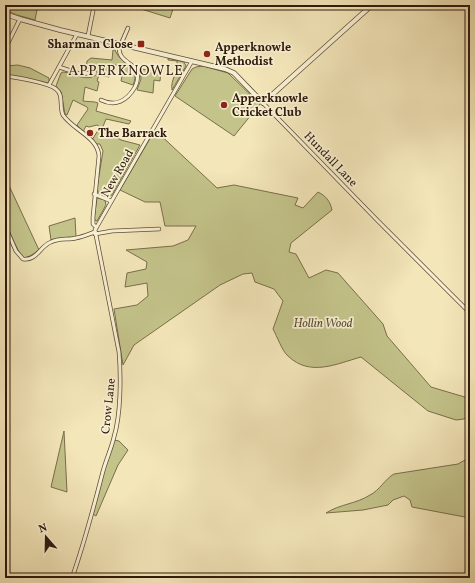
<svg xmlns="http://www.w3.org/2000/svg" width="475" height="583" font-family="Vollkorn,serif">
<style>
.green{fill:#c3c38a;stroke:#796e4b}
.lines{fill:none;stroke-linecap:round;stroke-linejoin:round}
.minor-casing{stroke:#604d37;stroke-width:4.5}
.tertiary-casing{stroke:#604d37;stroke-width:5.5}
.minor{stroke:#f7efd2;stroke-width:3}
.tertiary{stroke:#f7efd2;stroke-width:4}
.poi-dot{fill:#8f2418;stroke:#f7efd2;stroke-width:1.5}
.labels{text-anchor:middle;stroke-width:3.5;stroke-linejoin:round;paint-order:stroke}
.poi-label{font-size:12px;font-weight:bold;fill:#2f1a0c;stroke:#f7efd2;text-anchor:start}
.street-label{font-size:12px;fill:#2f1a0c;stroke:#f7efd2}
.park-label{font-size:12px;font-style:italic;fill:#5b4d32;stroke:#f7efd2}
.quarter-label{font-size:14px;letter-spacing:1px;fill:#2f1a0c;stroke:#f7efd2}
</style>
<rect width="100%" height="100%" fill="#f3e6b9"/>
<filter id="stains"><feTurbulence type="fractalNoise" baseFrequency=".005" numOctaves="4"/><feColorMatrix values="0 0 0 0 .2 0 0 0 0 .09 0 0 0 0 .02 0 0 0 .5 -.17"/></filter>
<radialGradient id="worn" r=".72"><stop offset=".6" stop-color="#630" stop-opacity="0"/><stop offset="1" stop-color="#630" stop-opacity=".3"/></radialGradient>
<g class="green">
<polygon points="5,5 38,5 35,20 17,15 5,10"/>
<polygon points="142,5 170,5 174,6 170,18 138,8"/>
<path d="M113,50H115C122,67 141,65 133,85L121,81L124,67L112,64L109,77L99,75L97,81L99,82L97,91L85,87L83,101C88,102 94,101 98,103L96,111L131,121L129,124L106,119L102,129L121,140L140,145L112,195L108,197L98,192L97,188L103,151L100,144H97L92,140L100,127L97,125L89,127L86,126L83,132L77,125L88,109L87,107L73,100L67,115L65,114L61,92L56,86L61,73L63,72C74,73 87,83 97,74V72L91,68L86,69L87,61L91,58L112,60Z"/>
<path d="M168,58L184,62L186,66L172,90C170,80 179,71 177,61L168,60Z"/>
<polygon points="18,65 30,68 49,78 49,83 47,83 5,76 5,66"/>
<polygon points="203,66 228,73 260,104 234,136 175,96 192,69 196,67"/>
<polygon points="140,69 161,71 160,81 154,80 153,93 137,90 141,79"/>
<path d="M155,130L217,188L234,185L298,198L295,205L303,208L318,192C326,196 330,201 332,210L291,243L289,252L296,254L309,278L326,270L338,273L383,324L387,336L431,387L468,398L470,401V414L464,419L456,420L428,411L361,357C336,364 310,377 288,356C282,351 277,336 273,329L283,301L274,289L255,282L252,273L243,274L220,285L134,345L123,365L114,309L137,305L148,296L147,283L125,287L127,273L146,269L147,262L126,250L173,246L188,240L196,226H165L160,202H145L120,190Z"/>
<polygon points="5,177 39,250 30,256 24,258 19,252 5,223"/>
<polygon points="97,198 105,200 106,205 97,221 96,221 94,218"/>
<polygon points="75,218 76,237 51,240 49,226"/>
<polygon points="64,431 67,492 51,487"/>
<polygon points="114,440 119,441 128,450 118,465 96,516 93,514 100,484"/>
<path d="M465,460L470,471V518L412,507L410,500L404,496L393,500L388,505L363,510L326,513C340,504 356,504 370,495C380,490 385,479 394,474L458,464Z"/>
</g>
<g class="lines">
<defs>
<g id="minor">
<polyline points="88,36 93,11"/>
<polyline points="121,44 128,28"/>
<polyline points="5,49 20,19"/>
<polyline points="59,67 80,74 89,73"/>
<path d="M5,76C15,77 49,83 56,89C64,95 59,107 63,115C73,130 98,137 99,156L93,217V224L96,227"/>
<polyline points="49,85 77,34"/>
<path d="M101,100C115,107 127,101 135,87C138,81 139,76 136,69C128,61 116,58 120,44"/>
<polyline points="263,103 378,221 470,313"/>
<polyline points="94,194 111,201"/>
<path d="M5,226L16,251L23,259C37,261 40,246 51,242C59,238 68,240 76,238C83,237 89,234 95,232"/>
<polyline points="95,234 112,231 159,229"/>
<path d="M72,578C84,544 93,510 102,475C105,462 111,450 114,437C121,414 121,376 119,352L95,230L192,61"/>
</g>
<polyline id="tertiary" points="5,14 20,19 60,30 225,69 234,73 263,103 372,5"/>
</defs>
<use href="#minor" class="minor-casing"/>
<use href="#tertiary" class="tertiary-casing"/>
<use href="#minor" class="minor"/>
<use href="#tertiary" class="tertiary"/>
</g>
<g class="poi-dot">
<rect x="137" y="40" width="8" height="8" rx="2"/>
<circle cx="207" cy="54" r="4"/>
<circle cx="224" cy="105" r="4"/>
<circle cx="90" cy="133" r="4"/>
</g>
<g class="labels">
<g class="poi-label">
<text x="133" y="48" text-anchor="end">Sharman Close</text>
<text x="215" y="51">Apperknowle<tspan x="215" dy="14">Methodist</tspan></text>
<text x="232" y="102">Apperknowle<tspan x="232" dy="14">Cricket Club</tspan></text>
<text x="98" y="137">The Barrack</text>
</g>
<g class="street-label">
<text transform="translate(331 159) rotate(46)" y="4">Hundall Lane</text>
<text transform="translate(117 173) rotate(-60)" y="4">New Road</text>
<text transform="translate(108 406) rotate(-84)" y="4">Crow Lane</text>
</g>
<g class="park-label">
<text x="323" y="327">Hollin Wood</text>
</g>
<g class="quarter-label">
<text x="126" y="75">APPERKNOWLE</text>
</g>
</g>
<rect width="475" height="583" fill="none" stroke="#f3e6b9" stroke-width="20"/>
<rect x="6" y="6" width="463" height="571" fill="none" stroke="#2f1a0c" stroke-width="2"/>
<rect x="10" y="10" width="455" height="563" fill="none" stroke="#2f1a0c"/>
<g transform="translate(46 537) rotate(340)" stroke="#f7efd2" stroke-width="3" paint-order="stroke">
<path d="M0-3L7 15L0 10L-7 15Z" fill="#2f1a0c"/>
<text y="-6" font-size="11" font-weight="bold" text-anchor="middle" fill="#2f1a0c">N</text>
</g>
<rect width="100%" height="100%" filter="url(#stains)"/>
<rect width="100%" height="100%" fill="url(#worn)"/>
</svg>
